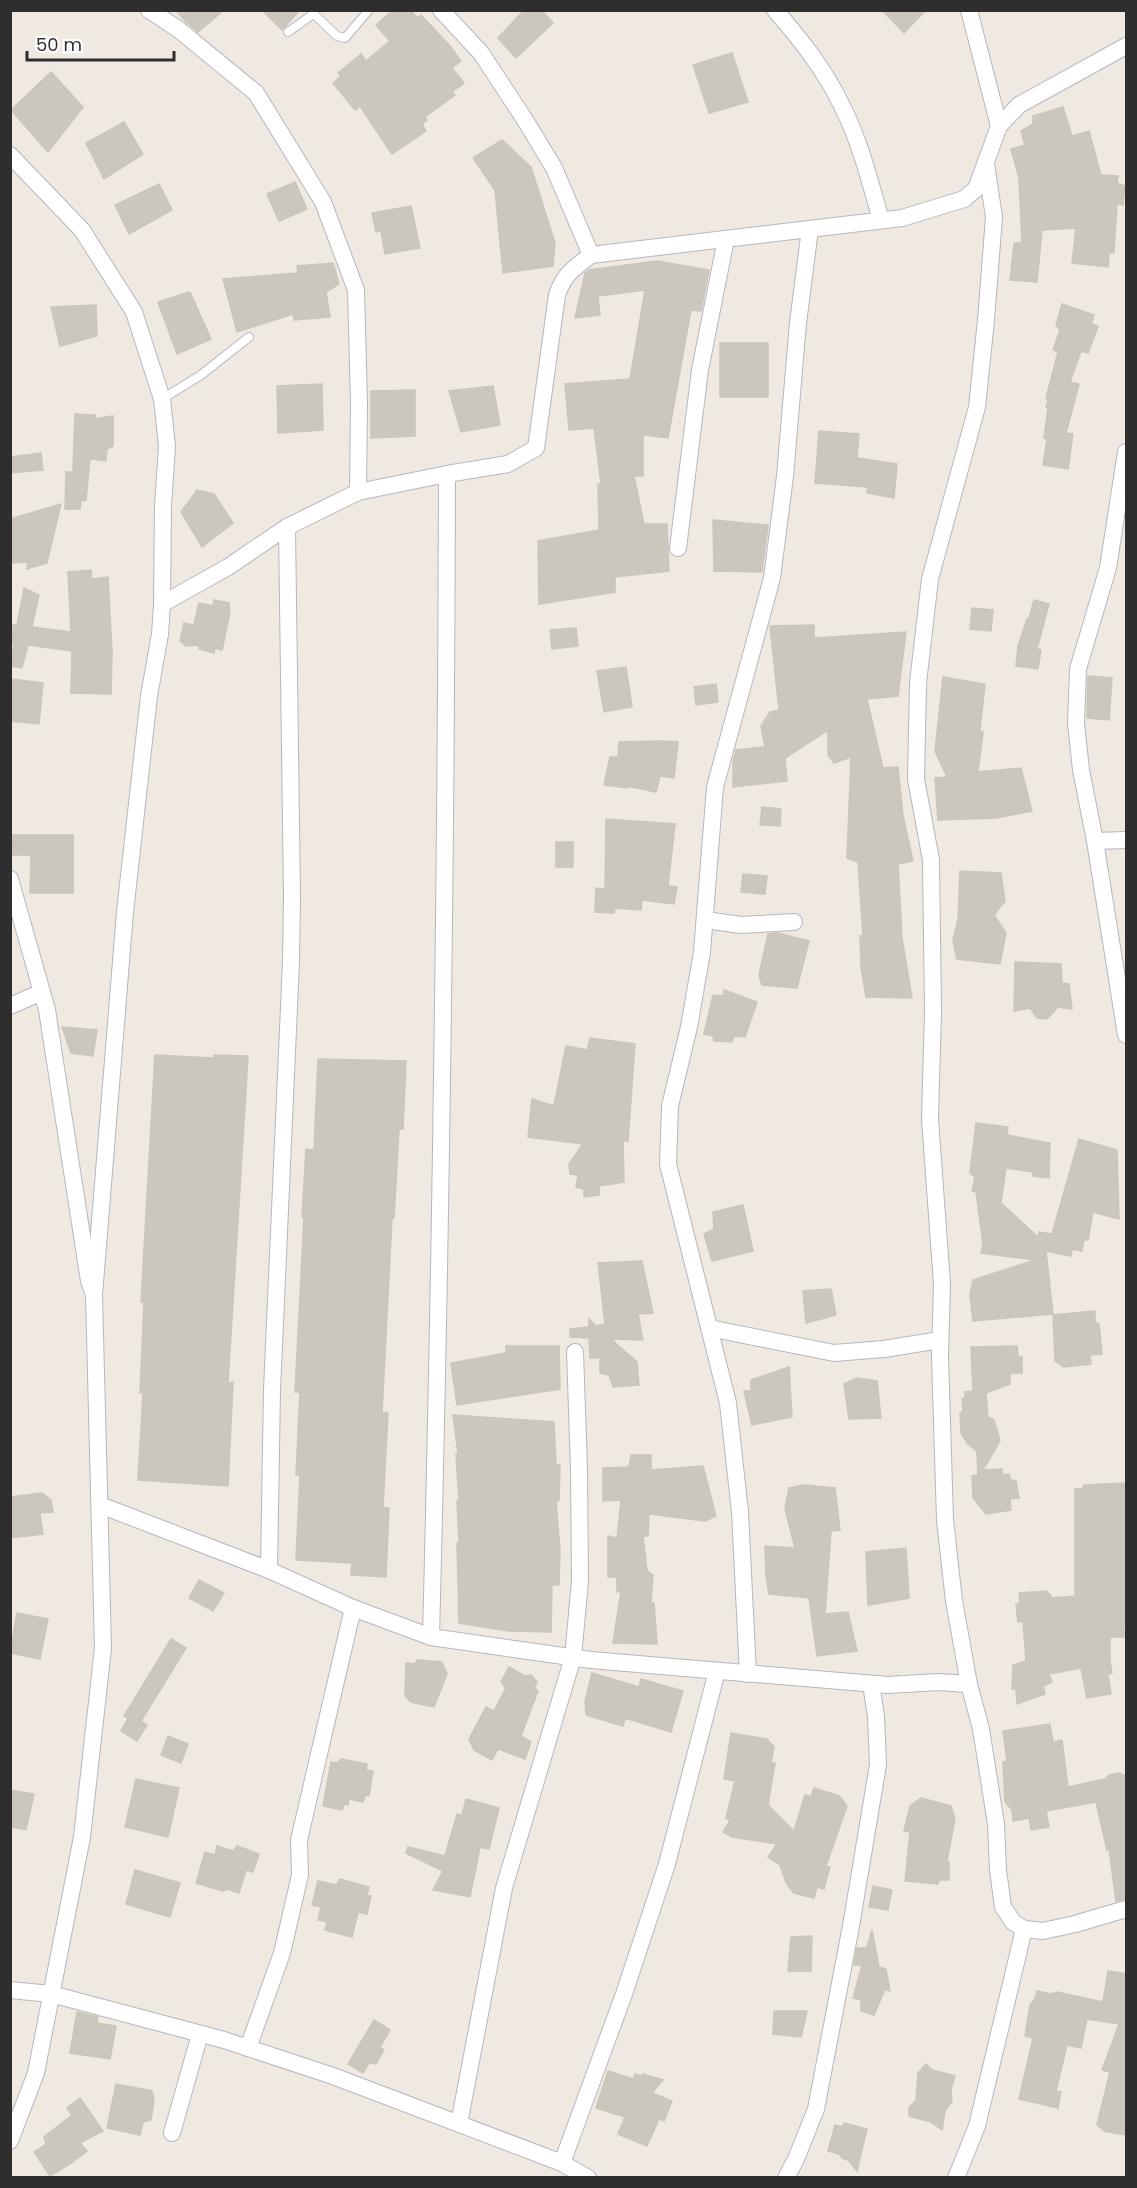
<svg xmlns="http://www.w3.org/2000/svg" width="1137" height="2188" font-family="Poppins,sans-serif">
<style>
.building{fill:#cbc7bf;stroke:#cbc5ba;stroke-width:1.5}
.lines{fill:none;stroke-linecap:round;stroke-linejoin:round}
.lane-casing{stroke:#b4b7c1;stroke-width:10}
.street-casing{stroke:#b4b7c1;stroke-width:18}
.lane{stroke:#fff;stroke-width:8}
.street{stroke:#fff;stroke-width:16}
</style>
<rect width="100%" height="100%" fill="#efe9e1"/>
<g class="building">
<polygon points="176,10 224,10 198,32 184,20"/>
<polygon points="262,10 300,10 282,30"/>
<polygon points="393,10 411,10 417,18 421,15 450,46 461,61 452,68 464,83 452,92 455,95 425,117 427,120 422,124 426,131 392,154 360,106 355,110 333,83 341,76 338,73 361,54 366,61 390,41 376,25"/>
<polygon points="524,10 541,10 553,23 516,58 498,38"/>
<polygon points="882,10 926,10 904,33"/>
<polygon points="732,53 748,102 709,113 693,65"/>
<polygon points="51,72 83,107 48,152 11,110"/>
<polygon points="1063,107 1072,136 1089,131 1101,175 1118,176 1117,183 1125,186 1123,205 1117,204 1114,253 1109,253 1108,267 1072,263 1076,228 1042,230 1037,282 1010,280 1014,243 1022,243 1019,178 1011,149 1025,145 1021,131 1033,124 1033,116"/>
<polygon points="124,122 143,154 104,179 86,143"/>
<polygon points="502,140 531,167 555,243 553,266 503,273 495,190 473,158"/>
<polygon points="295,182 307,209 279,221 267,194"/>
<polygon points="159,184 172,210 129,234 115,205"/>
<polygon points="411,206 420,248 385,254 381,231 376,232 372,213"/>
<polygon points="657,261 709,270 701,311 691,310 668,438 643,435 643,476 634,476 644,524 667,524 669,571 615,577 615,592 539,604 538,541 599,530 598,484 601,484 594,428 569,430 565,384 630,379 645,290 598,296 600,315 575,318 585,273 589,270"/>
<polygon points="333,263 339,284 326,292 330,317 294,320 293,314 237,332 223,279 298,273 297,266"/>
<polygon points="190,292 211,339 177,354 158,302"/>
<polygon points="1062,304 1094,315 1091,324 1098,326 1088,353 1081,351 1070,382 1079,384 1066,433 1073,434 1068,469 1043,465 1047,439 1044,438 1048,408 1046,407 1048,400 1046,398 1058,352 1053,350 1060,330 1056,325"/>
<polygon points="96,305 97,336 60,346 51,307"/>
<rect x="720" y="343" width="48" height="54"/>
<polygon points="322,384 323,430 278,433 277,386"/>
<polygon points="493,386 500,425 461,432 449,391"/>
<polygon points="415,390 415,436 371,438 371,391"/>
<polygon points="75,414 95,415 95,419 113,416 113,446 107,449 106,461 90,459 86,500 81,501 80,509 65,509 66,472 73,472"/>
<polygon points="819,431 859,434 857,458 897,464 894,498 867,493 868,487 815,483"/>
<polygon points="41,453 43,470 10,473 10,457"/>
<polygon points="197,490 214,494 233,523 202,547 181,512"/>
<polygon points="61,504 47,563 27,569 28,562 10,563 10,519"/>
<polygon points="713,520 768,525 762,572 714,571"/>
<polygon points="91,570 92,579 108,577 112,652 111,694 71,693 72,651 28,645 22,668 10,666 14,644 11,643 13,625 17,625 24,588 39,595 32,627 71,632 68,572"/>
<polygon points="214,600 229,603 230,612 222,650 215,648 214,653 199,649 199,645 186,646 180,641 184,623 194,625 199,603 213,606"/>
<polygon points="1034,600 1049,604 1037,649 1041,650 1038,669 1016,666 1018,646 1027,619 1029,619"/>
<polygon points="972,608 993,610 991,631 970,629"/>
<polygon points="814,625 814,638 906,632 898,696 867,699 883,768 898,767 903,816 913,861 898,864 902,938 912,998 866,997 861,967 860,936 863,935 858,862 847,858 851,757 834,763 828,755 828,730 785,758 787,781 733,787 733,762 736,750 765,747 761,726 770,712 779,710 770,626"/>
<polygon points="576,628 578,646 552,649 550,630"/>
<polygon points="626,667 632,707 604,712 597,671"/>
<polygon points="1088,676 1112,678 1109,720 1087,718"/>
<polygon points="943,677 985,684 980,731 983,732 978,772 1021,768 1032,811 996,818 938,820 935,778 947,777 935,751"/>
<polygon points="10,679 43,683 39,724 10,721"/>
<polygon points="716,684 718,702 696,705 694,687"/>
<polygon points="660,741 678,742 674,778 660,776 656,792 628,786 628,788 604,785 610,757 618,757 619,742"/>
<polygon points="762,807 781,809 780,826 760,825"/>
<polygon points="606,819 675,824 668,886 677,887 674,904 642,900 641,910 615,908 614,913 595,912 596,888 605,889"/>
<polygon points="12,835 73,835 73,893 30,893 31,855 12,855"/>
<rect x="556" y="842" width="17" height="25"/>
<polygon points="960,871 1001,873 1005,901 994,915 1006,933 1000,964 957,959 953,941 958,919"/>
<polygon points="743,874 767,876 765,894 741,892"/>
<polygon points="778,933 809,941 797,988 762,985 759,975 768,934"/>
<polygon points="1015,962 1061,964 1062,983 1069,984 1072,1009 1058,1007 1047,1019 1037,1018 1030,1008 1014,1011"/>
<polygon points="724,990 757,1002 745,1037 734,1036 732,1042 714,1041 713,1036 704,1034 713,995 724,996"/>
<polygon points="62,1027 97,1030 93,1056 71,1053"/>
<polygon points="590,1038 635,1044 628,1141 623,1141 624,1182 599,1186 599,1195 584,1197 584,1189 576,1187 578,1175 570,1174 569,1164 583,1144 528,1137 532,1099 554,1106 566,1046 587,1050"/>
<polygon points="155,1055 214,1058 214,1055 248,1056 228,1384 233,1382 228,1486 138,1480 143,1393 140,1393 144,1302 141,1302"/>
<polygon points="318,1059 406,1061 403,1129 399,1129 394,1218 392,1218 382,1413 388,1413 383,1508 389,1508 386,1577 351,1575 352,1563 296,1560 300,1475 296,1475 300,1392 295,1392 304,1218 302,1217 306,1149 314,1150"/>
<polygon points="976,1123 1008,1127 1007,1135 1050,1143 1049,1178 1033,1176 1033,1172 1006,1168 1001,1203 1038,1237 1039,1232 1052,1234 1079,1139 1117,1150 1119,1219 1093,1212 1088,1240 1084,1240 1082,1251 1072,1249 1071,1256 1046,1251 1053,1314 973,1321 970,1295 973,1280 1035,1260 981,1253 983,1244 976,1192 972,1191 975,1177 970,1173"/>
<polygon points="743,1205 753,1251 712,1261 704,1234 714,1229 713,1212"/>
<polygon points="642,1261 653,1313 638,1314 643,1340 611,1339 637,1362 639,1385 613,1387 609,1375 600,1373 600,1358 590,1358 589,1338 570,1337 570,1329 589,1327 589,1319 596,1326 605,1324 598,1263"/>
<polygon points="831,1289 836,1315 806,1323 803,1291"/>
<polygon points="1095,1311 1095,1322 1099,1324 1102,1354 1090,1355 1091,1364 1064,1367 1055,1361 1053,1315"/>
<polygon points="506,1346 559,1346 560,1389 457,1405 451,1363 506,1353"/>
<polygon points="1017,1346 1018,1356 1022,1357 1022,1373 1010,1373 1010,1384 986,1393 988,1417 994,1420 1000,1441 983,1470 1002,1469 1003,1475 1009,1474 1011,1480 1016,1481 1019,1498 1010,1499 1011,1510 986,1514 973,1498 972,1476 978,1475 977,1452 967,1443 961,1433 960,1413 963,1411 962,1399 965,1398 965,1392 973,1391 971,1347"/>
<polygon points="789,1367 792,1417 752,1425 744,1391 751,1391 751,1380"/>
<polygon points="857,1378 877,1381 881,1418 849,1419 844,1384"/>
<polygon points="453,1415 554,1422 556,1465 560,1465 559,1501 556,1501 560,1551 559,1585 552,1585 551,1632 509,1631 459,1623 457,1543 459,1543 457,1501 459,1501 456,1454 458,1454"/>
<polygon points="631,1455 651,1455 651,1470 703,1466 716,1516 705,1521 649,1514 648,1536 643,1536 647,1571 653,1575 651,1603 654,1603 657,1644 613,1643 621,1591 617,1592 617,1577 608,1577 608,1536 617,1538 621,1500 603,1501 603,1468 629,1467"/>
<polygon points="1126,1483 1126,1621 1124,1622 1124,1637 1110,1637 1110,1661 1112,1673 1108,1674 1111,1694 1087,1698 1081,1668 1049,1674 1052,1682 1043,1686 1045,1694 1017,1704 1016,1689 1012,1689 1013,1665 1026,1661 1023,1621 1018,1622 1016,1604 1020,1604 1019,1593 1047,1591 1052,1598 1075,1596 1075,1489 1082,1489 1084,1485"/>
<polygon points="804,1485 835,1488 840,1530 831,1531 825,1614 848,1612 857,1651 817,1656 809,1598 769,1594 766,1576 765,1546 795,1548 785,1509 789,1488"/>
<polygon points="42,1493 51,1500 53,1512 40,1513 43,1534 10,1538 10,1497"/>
<polygon points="906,1548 909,1598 868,1605 866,1552"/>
<polygon points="199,1580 224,1593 213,1611 189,1598"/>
<polygon points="17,1613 48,1619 40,1659 10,1653"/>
<polygon points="171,1639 186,1648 141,1721 147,1725 137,1741 121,1731 128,1718 124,1716"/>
<polygon points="417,1660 442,1662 447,1674 434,1707 411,1702 405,1696 406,1663 415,1664"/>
<polygon points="509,1667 525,1676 531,1675 537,1682 534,1688 538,1691 521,1736 531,1742 525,1759 498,1749 492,1760 474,1750 469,1739 486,1707 494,1711 506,1688 501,1682"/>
<polygon points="592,1673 639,1687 641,1679 683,1691 671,1732 625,1718 623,1726 586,1715 585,1701"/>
<polygon points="1050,1724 1053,1742 1062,1740 1068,1787 1105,1779 1109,1775 1119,1773 1126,1776 1126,1899 1116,1901 1109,1849 1107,1850 1096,1802 1046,1811 1049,1827 1031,1830 1029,1818 1013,1821 1012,1810 1005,1802 1003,1762 1007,1761 1003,1731"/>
<polygon points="731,1733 767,1739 774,1747 771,1763 775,1763 768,1805 794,1831 805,1795 811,1797 814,1788 839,1796 847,1806 826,1866 830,1867 824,1889 817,1887 814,1898 794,1893 786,1883 780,1865 768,1857 777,1844 732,1837 723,1832 730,1821 726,1818 735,1781 724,1779"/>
<polygon points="168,1736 188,1744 181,1763 161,1755"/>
<polygon points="341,1759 367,1764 366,1770 373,1771 369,1796 365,1795 363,1802 349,1799 348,1805 344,1804 342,1810 323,1806 331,1762 337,1763"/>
<polygon points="136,1779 179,1788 168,1837 125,1827"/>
<polygon points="10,1790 34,1794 26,1830 10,1827"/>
<polygon points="921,1798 951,1806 955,1819 947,1861 949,1862 949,1880 939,1880 938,1884 905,1881 910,1832 904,1831 910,1806"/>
<polygon points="466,1799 499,1808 489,1849 480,1847 470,1897 433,1890 443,1871 406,1853 408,1847 445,1856 457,1814 462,1815"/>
<polygon points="217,1846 233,1851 237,1846 259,1854 253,1872 246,1870 239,1893 227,1889 223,1891 196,1883 205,1852 215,1855"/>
<polygon points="135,1870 180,1883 170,1917 126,1904"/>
<polygon points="340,1879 369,1887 367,1895 371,1896 367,1914 358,1912 352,1937 325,1930 327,1922 318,1920 321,1907 312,1905 318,1881 336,1885"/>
<polygon points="873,1886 892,1890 888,1910 869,1907"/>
<polygon points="872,1930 879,1967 886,1969 890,1991 885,1989 874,2015 861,2011 861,2000 853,1998 862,1965 854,1965 857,1948 867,1948"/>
<polygon points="812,1936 811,1971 788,1971 791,1937"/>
<polygon points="1108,1971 1126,1974 1126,2135 1104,2131 1097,2125 1110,2072 1102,2070 1119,2024 1087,2019 1081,2048 1067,2045 1056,2091 1061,2092 1058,2108 1019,2099 1033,2038 1025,2036 1030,2005 1035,1999 1037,1991 1051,1994 1057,1992 1103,2002"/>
<polygon points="774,2011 807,2011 801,2037 773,2034"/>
<polygon points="77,2012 98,2017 97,2023 116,2026 110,2059 70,2053"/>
<polygon points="374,2020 390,2030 380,2047 384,2050 376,2064 369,2063 363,2073 348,2064"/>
<polygon points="926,2064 932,2070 955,2076 951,2089 952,2101 945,2111 942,2130 931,2122 909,2116 909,2107 916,2101 918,2073"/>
<polygon points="608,2071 633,2079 635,2074 642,2076 643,2074 663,2080 652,2093 672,2101 664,2121 659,2119 647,2146 618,2134 625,2117 596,2108"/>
<polygon points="116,2084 152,2091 154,2101 151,2120 143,2122 140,2135 107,2128"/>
<polygon points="80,2098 103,2131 80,2143 87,2151 70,2164 50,2176 34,2152 46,2144 44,2137 72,2115 67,2108"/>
<polygon points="844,2123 867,2129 857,2171 848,2160 842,2158 839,2154 828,2151 835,2125 843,2127"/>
</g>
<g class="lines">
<defs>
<g id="lane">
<polyline points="288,32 312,15 315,15 337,36 345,38 369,10"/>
<polyline points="162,399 201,375 249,337"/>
</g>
<g id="street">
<polyline points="149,10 178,29 256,93 323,202 356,290 359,405 358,492"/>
<polyline points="441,10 481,53 525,120 554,168 591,255"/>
<path d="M775,10C801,40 825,70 842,106C860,141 870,182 881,220"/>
<polyline points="969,10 999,126"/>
<polyline points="10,155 82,230 134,312 162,399 167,446 163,506 162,604"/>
<polyline points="986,164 994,217 986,320 977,407 930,579 918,683 916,779 931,860 933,1012 930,1119 942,1284 940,1356 945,1520 954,1601 969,1684 981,1729 996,1824 998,1870 1003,1907 1013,1922 1024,1929 1043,1931 1075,1924 1126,1909"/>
<polyline points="1126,452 1108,568 1078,669 1076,723 1081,770 1095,841 1126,1035"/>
<polyline points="678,548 700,370 726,239"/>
<polyline points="1095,841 1126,840"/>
<polyline points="10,879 47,1010 89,1281 94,1295 103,1648 82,1837 36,2073 10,2141"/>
<polyline points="705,920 741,925 794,922"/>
<polyline points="10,1006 42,992"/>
<path d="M94,1295L125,912L149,696L160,634L162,604L228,567L287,527L358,492L447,474L508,464L536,448L557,295C564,274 573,269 591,255L902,218L964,199L976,189L999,126L1019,105L1126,46"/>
<polyline points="709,1328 834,1353 884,1349 940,1340"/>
<polyline points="100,1505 269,1570 353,1608 431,1637 591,1660 673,1667 888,1685 938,1682 969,1684"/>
<polyline points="269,1570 272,1390 291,962 292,897 287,527"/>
<path d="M431,1637C441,1249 446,861 447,474"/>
<polyline points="748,1674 740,1512 728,1403 668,1164 670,1106 689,1027 702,952 715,787 772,578 785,476 798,323 810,229"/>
<polyline points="10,1990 51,1994 224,2040 333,2076 562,2163 588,2178"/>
<polyline points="248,2048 282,1953 300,1875 299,1840 353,1608"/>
<polyline points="459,2124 504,1888 573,1657 580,1581 579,1468 575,1352"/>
<polyline points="172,2133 200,2034"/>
<polyline points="562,2163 624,1994 667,1864 717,1671"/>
<polyline points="786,2178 796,2159 816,2109 851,1926 878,1765 876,1716 871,1684"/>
<polyline points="956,2178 977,2126 1024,1929"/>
</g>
</defs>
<use href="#lane" class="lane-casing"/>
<use href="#street" class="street-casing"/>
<use href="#lane" class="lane"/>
<use href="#street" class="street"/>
</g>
<rect width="1137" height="2188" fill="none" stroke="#2e2e2e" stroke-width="24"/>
<path d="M27 51v9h147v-9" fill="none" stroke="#2e2e2e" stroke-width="3"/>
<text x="36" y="51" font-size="18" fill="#2e2e2e" stroke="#ffffff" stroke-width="4.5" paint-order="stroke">50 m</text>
</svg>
